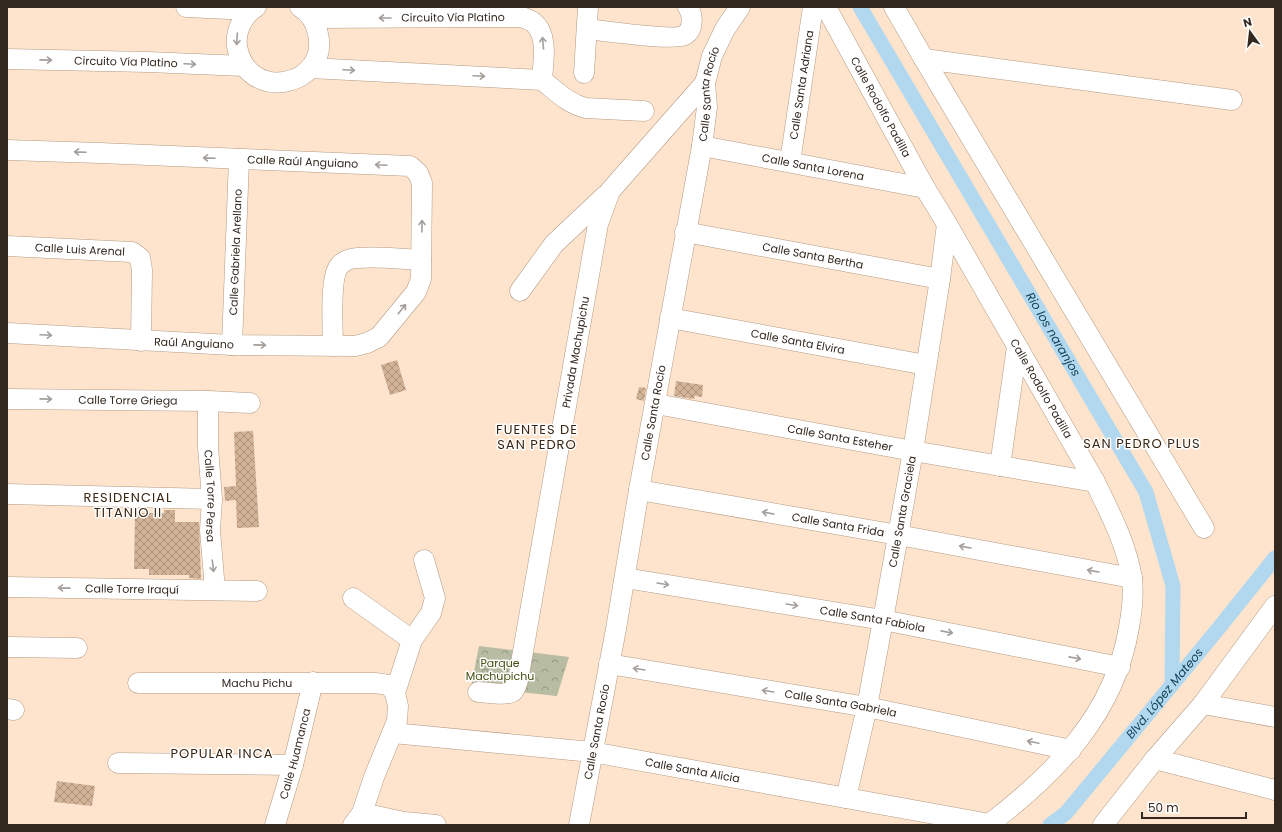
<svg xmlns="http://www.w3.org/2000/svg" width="1282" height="832" font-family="Poppins,sans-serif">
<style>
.park{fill:url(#park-crowns)}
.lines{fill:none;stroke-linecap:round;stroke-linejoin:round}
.canal{stroke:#b1d8ef;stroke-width:15}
.building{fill:url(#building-cross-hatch)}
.minor-casing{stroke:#b39a84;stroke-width:21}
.minor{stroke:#fff;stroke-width:20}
.oneway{stroke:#a39e9a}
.labels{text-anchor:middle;stroke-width:3;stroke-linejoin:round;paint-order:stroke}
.street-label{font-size:11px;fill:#32281f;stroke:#fff}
.park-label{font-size:11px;fill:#454d10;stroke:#fff}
.water-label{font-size:12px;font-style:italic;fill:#12435b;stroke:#fff}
.quarter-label{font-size:13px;letter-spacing:1px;fill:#392613;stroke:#fff}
</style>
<defs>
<pattern id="park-crowns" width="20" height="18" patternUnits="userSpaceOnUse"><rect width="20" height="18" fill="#b7bca2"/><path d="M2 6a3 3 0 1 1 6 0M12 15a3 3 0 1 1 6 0" fill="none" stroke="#959983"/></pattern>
<pattern id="building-cross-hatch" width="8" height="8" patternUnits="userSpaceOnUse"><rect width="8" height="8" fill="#d2b398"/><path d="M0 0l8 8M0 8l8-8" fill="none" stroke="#ab927b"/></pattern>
</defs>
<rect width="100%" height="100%" fill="#fee4cc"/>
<polygon class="park" points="479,646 569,657 557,696 471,687"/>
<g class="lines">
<g class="canal">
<path id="s1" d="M860,7L1146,492L1173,586L1172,685"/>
<path id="s2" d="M1050,825L1066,813L1218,629L1275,558"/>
</g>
</g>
<g class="building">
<polygon points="397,360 406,390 390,395 381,365"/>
<polygon points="676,381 703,385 702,397 695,396 694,399 674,396"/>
<polygon points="639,387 646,388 644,401 636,399"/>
<polygon points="253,431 259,527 237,528 236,500 225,501 224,487 236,486 234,432"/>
<polygon points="164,510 175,510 175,522 199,522 201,579 189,578 189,575 149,575 149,569 134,569 135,513 164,513"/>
<polygon points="57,781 95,786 92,806 54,802"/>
</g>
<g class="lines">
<defs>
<g id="minor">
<polyline points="186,7 251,10"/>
<path d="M256,7C243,15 235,31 237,46C246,104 330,87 318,34C316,23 310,13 300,7"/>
<path id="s3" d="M826,7L925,188L947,224L1095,482C1110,513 1127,545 1132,579C1134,595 1132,611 1129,627C1115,714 1055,774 988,825"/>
<polyline points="894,7 924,59 1204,528"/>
<path id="s4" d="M312,18L522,17C526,19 530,20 533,22C549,35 543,62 542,80"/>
<path d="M587,29C603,31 675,41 685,35C694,29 693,15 688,7"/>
<path id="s5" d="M7,59L148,62L244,66"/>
<polyline points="924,59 1232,100"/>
<path d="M310,68L542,80C556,91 568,104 586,108L644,111"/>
<polyline points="584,73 588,7"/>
<path id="s6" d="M702,146L925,188"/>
<path id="s7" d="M7,150L100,153L410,166L418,173L422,183L421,279L416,292L379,337L367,343L355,346L232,345L7,333"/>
<path id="s8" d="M790,162L813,7"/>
<path id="s9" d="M685,232L940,279"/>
<path id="s10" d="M7,246L132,252L140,258L142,270L141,341"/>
<polyline points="520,291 554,244 606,195"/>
<path id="s11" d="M670,318L926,365"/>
<path id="s12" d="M232,345L239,159"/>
<path d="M333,346C333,329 329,276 340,265C344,261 351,258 357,258C378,256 400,259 421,260"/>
<path id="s13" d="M7,399L208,401L250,403"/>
<path id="s14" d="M208,401V447L212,499L210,530L215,590"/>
<path id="s15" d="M656,404L913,451L1095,482"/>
<polyline points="1000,466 1017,347"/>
<path id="s16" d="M639,490L898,535L1132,578"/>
<polyline points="7,494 212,499"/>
<path id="s17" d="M625,578L883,620L1120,667"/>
<path id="s18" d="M7,587L257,591"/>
<polyline points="353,598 412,640 395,693"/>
<polyline points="412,640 431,613 435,598 424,560"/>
<polyline points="7,647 77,648"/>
<path id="s19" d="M609,664L867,707L1071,750"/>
<path id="s20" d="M138,683H375L389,685L395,693L398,706L397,721L374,777L362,813L353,825"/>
<path id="s21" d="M478,692C486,692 505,696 512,692C516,690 516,685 518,680L598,224L610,191L705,83"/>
<polyline points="1203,704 1275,717"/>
<polyline points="7,709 14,710"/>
<path id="s22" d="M393,733L592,752L990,824"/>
<polyline points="1155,759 1275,790"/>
<polyline points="118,763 293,765"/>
<path id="s23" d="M846,798L867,707L883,620L913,451L940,279L947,224"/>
<polyline points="362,813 404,822 436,825"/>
<path id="s24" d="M275,825L293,765L313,682"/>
<path id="s25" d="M579,825L616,629L639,490L702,146L707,107L705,83L712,56L725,29L740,7"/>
<polyline points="1103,825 1155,759 1203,704 1275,606"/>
</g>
</defs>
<use href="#minor" class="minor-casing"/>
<use href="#minor" class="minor"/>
</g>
<defs><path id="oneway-shaft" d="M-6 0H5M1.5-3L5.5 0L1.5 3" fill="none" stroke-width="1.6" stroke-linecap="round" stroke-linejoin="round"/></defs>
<g class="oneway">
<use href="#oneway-shaft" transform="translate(385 18) rotate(180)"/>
<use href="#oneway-shaft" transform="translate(237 39) rotate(93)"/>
<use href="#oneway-shaft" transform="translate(543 43) rotate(-95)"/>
<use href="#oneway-shaft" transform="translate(46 60) rotate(1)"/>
<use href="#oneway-shaft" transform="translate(190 64) rotate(3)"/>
<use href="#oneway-shaft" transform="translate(349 70) rotate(3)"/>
<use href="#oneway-shaft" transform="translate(479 76) rotate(3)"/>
<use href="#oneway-shaft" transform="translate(80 152) rotate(-178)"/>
<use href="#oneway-shaft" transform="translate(209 158) rotate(-178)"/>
<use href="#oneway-shaft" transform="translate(381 165) rotate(-177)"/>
<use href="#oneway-shaft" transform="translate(422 226) rotate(-89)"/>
<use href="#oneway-shaft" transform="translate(402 309) rotate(-51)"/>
<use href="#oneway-shaft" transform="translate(46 335) rotate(3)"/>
<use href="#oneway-shaft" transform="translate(260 345) rotate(1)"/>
<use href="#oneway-shaft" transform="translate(46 399) rotate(1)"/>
<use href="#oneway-shaft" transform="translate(768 513) rotate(-170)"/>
<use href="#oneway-shaft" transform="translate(965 547) rotate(-170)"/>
<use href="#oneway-shaft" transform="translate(213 566) rotate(83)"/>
<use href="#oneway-shaft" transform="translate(1093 571) rotate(-170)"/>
<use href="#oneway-shaft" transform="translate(663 584) rotate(9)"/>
<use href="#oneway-shaft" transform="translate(64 588) rotate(-179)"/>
<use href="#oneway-shaft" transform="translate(792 605) rotate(9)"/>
<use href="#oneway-shaft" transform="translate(947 632) rotate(11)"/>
<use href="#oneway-shaft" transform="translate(1075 658) rotate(11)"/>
<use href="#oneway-shaft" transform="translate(639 669) rotate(-171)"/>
<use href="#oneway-shaft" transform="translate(768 691) rotate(-171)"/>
<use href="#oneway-shaft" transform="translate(1033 742) rotate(-168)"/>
</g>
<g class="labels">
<g class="street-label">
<text dy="4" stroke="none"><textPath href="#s4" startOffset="141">Circuito Vía Platino</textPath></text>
<text dy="4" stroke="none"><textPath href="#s5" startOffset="119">Circuito Vía Platino</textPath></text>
<text dy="4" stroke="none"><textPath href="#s8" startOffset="78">Calle Santa Adriana</textPath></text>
<text dy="4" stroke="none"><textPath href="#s25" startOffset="743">Calle Santa Rocío</textPath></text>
<text dy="4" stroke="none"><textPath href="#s3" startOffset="114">Calle Rodolfo Padilla</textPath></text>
<text dy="4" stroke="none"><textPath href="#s7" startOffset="296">Calle Raúl Anguiano</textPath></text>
<text dy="4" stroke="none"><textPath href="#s6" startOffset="113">Calle Santa Lorena</textPath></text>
<text dy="4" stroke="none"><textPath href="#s10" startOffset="73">Calle Luis Arenal</textPath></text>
<text dy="4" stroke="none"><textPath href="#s12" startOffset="93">Calle Gabriela Arellano</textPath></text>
<text dy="4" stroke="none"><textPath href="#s9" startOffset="130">Calle Santa Bertha</textPath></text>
<text dy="4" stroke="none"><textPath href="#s11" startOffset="130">Calle Santa Elvira</textPath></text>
<text transform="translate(194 343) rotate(2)" y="4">Raúl Anguiano</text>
<text dy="4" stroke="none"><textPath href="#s21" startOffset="381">Privada Machupichu</textPath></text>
<text dy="4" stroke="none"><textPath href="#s3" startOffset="438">Calle Rodolfo Padilla</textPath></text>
<text dy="4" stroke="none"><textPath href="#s13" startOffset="121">Calle Torre Griega</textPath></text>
<text dy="4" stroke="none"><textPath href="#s25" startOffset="419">Calle Santa Rocío</textPath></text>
<text dy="4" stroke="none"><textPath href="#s15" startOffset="187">Calle Santa Esteher</textPath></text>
<text dy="4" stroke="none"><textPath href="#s14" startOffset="95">Calle Torre Persa</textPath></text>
<text dy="4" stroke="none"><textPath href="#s23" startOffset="292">Calle Santa Graciela</textPath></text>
<text dy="4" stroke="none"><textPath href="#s16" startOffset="202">Calle Santa Frida</textPath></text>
<text dy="4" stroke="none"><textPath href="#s18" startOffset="125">Calle Torre Iraquí</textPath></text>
<text dy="4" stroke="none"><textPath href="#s17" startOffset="251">Calle Santa Fabiola</textPath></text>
<text dy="4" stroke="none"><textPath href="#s20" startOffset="119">Machu Pichu</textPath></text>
<text dy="4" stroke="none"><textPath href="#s19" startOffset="235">Calle Santa Gabriela</textPath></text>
<text dy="4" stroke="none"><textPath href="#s25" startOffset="95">Calle Santa Rocío</textPath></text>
<text dy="4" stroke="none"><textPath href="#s24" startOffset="74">Calle Huamanca</textPath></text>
<text dy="4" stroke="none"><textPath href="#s22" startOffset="302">Calle Santa Alicia</textPath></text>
</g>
<g class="park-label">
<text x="500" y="667">Parque<tspan x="500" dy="13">Machupichu</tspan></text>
</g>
<g class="water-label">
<text dy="4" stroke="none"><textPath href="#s1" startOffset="380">Rio los naranjos</textPath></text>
<text dy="4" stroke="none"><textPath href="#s2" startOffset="175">Blvd. López Mateos</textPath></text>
</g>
<g class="quarter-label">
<text x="537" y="434">FUENTES DE<tspan x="537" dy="15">SAN PEDRO</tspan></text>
<text x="1142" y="448">SAN PEDRO PLUS</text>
<text x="128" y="502">RESIDENCIAL<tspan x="128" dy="15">TITANIO II</tspan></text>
<text x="222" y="758">POPULAR INCA</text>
</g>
</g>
<rect width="1282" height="832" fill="none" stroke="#32281f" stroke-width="16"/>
<g transform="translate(1250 32) rotate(345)" stroke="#ffffff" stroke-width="3" paint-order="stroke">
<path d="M0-3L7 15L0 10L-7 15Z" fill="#32281f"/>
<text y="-6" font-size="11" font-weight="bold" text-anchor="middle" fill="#32281f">N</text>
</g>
<path d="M1142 812v6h104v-6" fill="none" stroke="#32281f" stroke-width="2"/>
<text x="1148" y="812" font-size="12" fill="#32281f" stroke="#ffffff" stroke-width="3" paint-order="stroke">50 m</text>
</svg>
